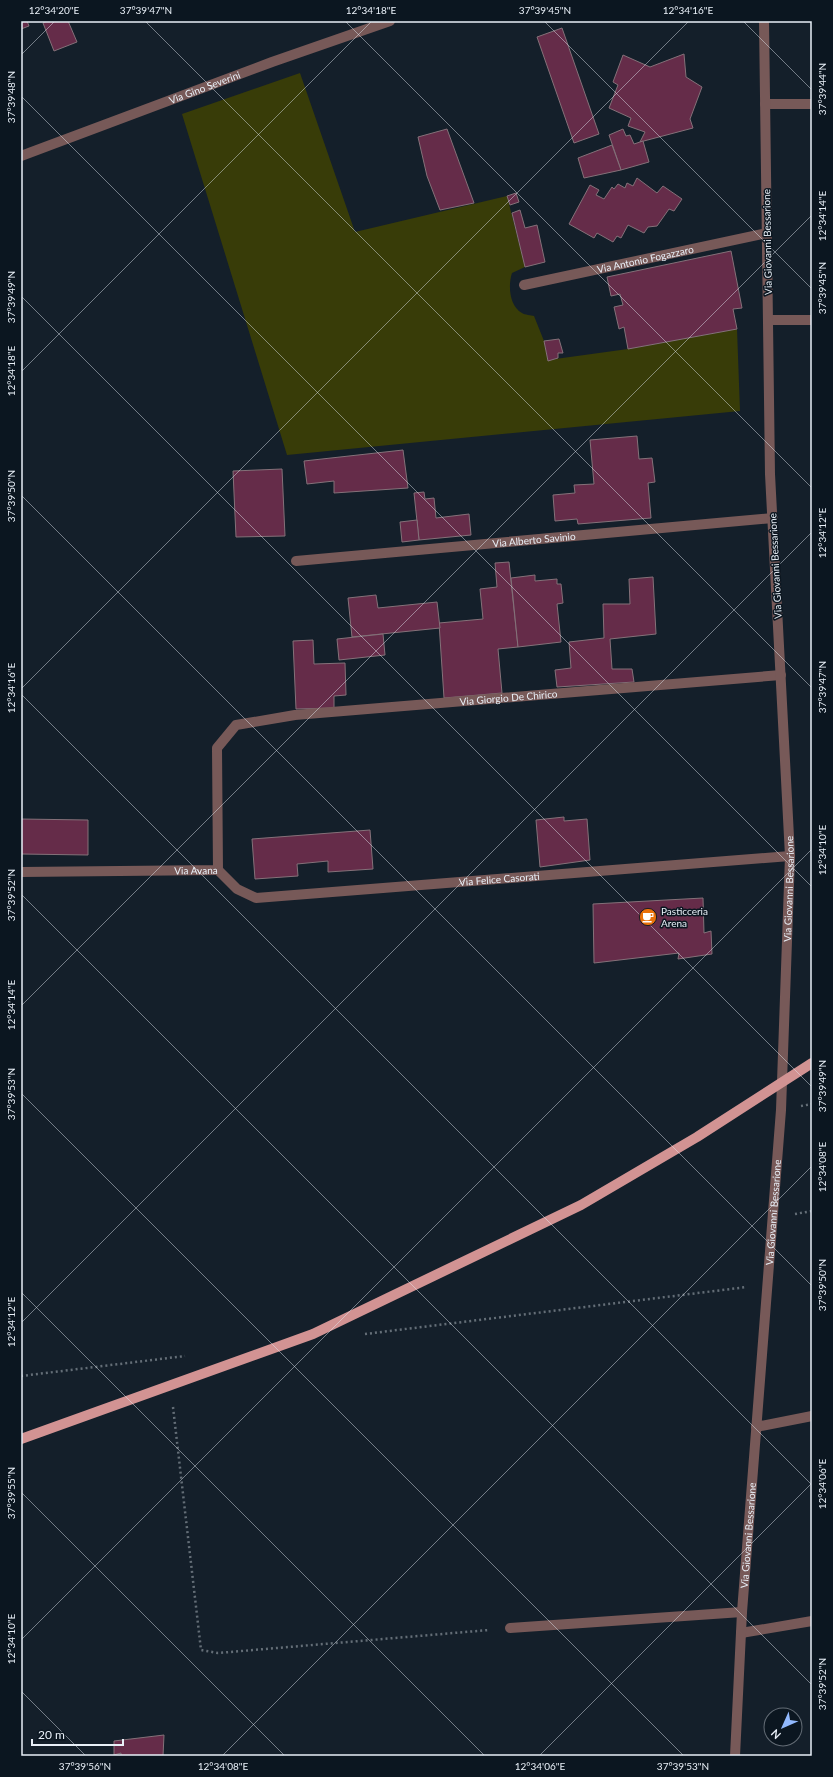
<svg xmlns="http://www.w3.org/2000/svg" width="833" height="1777" font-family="Lato,sans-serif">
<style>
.green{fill:#383c08}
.building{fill:#652c49;stroke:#847179}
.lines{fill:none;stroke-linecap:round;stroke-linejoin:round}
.path{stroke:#646e77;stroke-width:2.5;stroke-dasharray:2 3;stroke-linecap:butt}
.minor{stroke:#775958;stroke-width:10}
.major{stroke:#d29393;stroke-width:10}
.ticks{fill:none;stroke:#e9f0f8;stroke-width:1;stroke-opacity:0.45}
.labels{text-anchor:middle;stroke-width:3;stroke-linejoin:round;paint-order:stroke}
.street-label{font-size:10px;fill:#e9f0f8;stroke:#0b1620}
.poi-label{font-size:10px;fill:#e9f0f8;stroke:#0b1620;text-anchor:start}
.neatline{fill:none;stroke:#e9f0f8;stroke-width:1.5}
.ticks-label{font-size:10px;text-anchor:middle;fill:#e9f0f8}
</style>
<rect width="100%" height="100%" fill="#141f2a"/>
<path class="green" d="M300,73L355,232L507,196L525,267L512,273C508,285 509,306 522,313C525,315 531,315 534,316L544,341L548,360L628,349L737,329L740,411L287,455L182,114Z"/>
<g class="building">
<polygon points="21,21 27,21 29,26 21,29"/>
<polygon points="47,21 68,21 77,42 54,51 43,23"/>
<polygon points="562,28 599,134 574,143 537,37"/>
<polygon points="684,54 686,77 702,87 690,119 693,128 640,142 645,132 628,126 631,118 609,108 618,85 613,82 623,55 650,67"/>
<polygon points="447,129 474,203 440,210 427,176 418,137"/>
<polygon points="623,129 626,136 630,135 634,144 643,141 649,162 621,170 609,135"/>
<polygon points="612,145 621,170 584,178 578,158"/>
<polygon points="637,178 657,193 663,186 682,199 674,211 669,209 657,226 648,227 644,233 628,225 621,238 617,236 613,242 597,233 594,238 569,224 590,185 599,190 596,195 604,199 612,187 614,189 618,184 625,188 627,183 633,186"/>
<polygon points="516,193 519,202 510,205 507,196"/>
<polygon points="520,210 525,228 537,225 545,262 525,267 512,213"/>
<polygon points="731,251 742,308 733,309 737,329 628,349 624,327 619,329 614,307 623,305 620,294 611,296 607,277"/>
<polygon points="559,339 563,353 558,353 558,358 548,361 544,341"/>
<polygon points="637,436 639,459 652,458 655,482 648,483 651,518 578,524 577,519 555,521 553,495 575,493 574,485 594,484 590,440"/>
<polygon points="403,450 408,488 334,493 334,481 307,484 304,461"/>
<polygon points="282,469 285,536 236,537 233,471"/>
<polygon points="424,492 425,499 434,498 436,518 469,514 471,535 419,540 414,493"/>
<polygon points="417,520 419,540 402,542 400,522"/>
<polygon points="509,562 518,647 498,649 502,693 444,698 439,623 483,619 480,589 497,587 495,563"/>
<polygon points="535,575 535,581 557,579 557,584 561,584 563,603 557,604 561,642 518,647 511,578"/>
<polygon points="653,577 656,634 610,639 612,669 632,669 634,682 557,687 555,670 571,668 569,642 604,638 603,604 630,604 629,579"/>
<polygon points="376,595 378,608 437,602 440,628 352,637 348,598"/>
<polygon points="383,634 385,655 339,660 337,639"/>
<polygon points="313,640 314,664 345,663 346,695 334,696 334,708 296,709 293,641"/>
<polygon points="564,817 564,821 587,819 590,860 540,867 536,820"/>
<polygon points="21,819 88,820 88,855 21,854"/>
<polygon points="370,830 373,869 328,872 328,861 297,864 298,876 255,879 252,839"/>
<polygon points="703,898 704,933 711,931 712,954 678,959 679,953 594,963 593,904"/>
<polygon points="164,1735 163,1756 121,1756 121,1753 114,1755 114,1741"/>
</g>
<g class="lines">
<g class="path">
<polyline points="801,1106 812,1104"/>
<polyline points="795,1214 812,1211"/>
<polyline points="365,1334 747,1287"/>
<polyline points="21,1376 185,1356"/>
<polyline points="173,1407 201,1650 218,1653 489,1630"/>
</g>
<g class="minor">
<polyline points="765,104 812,104"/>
<path id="s1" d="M21,156L272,62L390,21"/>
<path id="s2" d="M524,285L767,233"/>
<polyline points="768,320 812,320"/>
<path id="s3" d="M296,561L773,518"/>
<path id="s4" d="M218,870L237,889L256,898L790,856"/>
<path id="s5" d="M21,872L218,870L217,748L236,725L295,715L781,675"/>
<polyline points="756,1427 812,1416"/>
<polyline points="510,1628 742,1612"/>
<polyline points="741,1633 812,1621"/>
<path id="s6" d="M735,1756L742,1612L781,1110L790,856L770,474L764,21"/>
</g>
<polyline class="major" points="21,1439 313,1334 581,1205 697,1137 812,1063"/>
</g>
<path class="ticks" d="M145,21L812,688M345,21L812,488M544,21L812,289M743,21L812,90M21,55L55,21M21,96L812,887M21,296L812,1087M21,372L372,21M21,495L812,1286M21,689L689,21M21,694L812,1485M21,894L812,1685M21,1006L812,215M21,1093L684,1756M21,1292L485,1756M21,1323L812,532M21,1492L285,1756M21,1640L812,849M21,1691L86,1756M222,1756L812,1166M539,1756L812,1483"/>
<defs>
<symbol id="cafe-disc" viewBox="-11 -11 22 22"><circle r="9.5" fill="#e8710a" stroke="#0b1620"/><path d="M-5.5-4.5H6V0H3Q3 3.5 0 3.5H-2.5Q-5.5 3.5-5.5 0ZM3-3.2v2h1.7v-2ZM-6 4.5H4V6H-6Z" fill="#fff"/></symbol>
</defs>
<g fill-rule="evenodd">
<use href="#cafe-disc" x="638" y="907" width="20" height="20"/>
</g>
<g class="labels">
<g class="street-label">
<text dy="4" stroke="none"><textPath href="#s1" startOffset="196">Via Gino Severini</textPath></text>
<text transform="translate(767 242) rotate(-91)" y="4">Via Giovanni Bessarione</text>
<text dy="4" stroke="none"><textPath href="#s2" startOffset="124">Via Antonio Fogazzaro</textPath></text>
<text dy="4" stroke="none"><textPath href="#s3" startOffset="239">Via Alberto Savinio</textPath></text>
<text transform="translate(775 566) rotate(-93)" y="4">Via Giovanni Bessarione</text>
<text dy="4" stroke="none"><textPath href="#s5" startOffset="623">Via Giorgio De Chirico</textPath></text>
<text dy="4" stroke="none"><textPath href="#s5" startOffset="175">Via Avana</textPath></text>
<text dy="4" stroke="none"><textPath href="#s4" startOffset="292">Via Felice Casorati</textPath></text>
<text dy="4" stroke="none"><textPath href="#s6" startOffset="869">Via Giovanni Bessarione</textPath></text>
<text dy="4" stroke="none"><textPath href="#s6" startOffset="545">Via Giovanni Bessarione</textPath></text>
<text dy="4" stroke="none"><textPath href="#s6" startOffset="221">Via Giovanni Bessarione</textPath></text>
</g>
<g class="poi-label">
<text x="661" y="915">Pasticceria<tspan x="661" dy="12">Arena</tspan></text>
</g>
</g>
<rect width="833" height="1777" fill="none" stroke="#0b1620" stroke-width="44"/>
<g transform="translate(783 1727) rotate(225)"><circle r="19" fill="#0b1620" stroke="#646d76"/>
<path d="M0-3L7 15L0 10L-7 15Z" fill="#90b8fd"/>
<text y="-6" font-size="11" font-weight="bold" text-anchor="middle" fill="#e9f0f8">N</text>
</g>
<path d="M32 1739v6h91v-6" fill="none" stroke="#e9f0f8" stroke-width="2"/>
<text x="38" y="1739" font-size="12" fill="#e9f0f8" stroke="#0b1620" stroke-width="3" paint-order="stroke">20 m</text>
<rect x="22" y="22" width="789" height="1733" class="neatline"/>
<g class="ticks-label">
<text x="54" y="14">12°34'20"E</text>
<text x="146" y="14">37°39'47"N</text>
<text x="371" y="14">12°34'18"E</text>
<text x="545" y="14">37°39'45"N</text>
<text x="688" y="14">12°34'16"E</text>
<text transform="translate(822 89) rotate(-90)" y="4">37°39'44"N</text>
<text transform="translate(11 97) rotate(-90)" y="4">37°39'48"N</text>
<text transform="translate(822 216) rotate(-90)" y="4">12°34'14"E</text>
<text transform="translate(822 288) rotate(-90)" y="4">37°39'45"N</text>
<text transform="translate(11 297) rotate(-90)" y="4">37°39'49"N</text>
<text transform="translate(11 371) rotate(-90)" y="4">12°34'18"E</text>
<text transform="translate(11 496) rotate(-90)" y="4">37°39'50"N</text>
<text transform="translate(822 533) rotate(-90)" y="4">12°34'12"E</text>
<text transform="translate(822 687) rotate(-90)" y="4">37°39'47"N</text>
<text transform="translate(11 688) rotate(-90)" y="4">12°34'16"E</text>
<text transform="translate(822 850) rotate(-90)" y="4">12°34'10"E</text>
<text transform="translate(11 895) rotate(-90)" y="4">37°39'52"N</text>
<text transform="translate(11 1005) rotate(-90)" y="4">12°34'14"E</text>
<text transform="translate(822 1086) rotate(-90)" y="4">37°39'49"N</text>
<text transform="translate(11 1094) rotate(-90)" y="4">37°39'53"N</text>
<text transform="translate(822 1167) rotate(-90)" y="4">12°34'08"E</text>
<text transform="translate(822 1285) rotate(-90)" y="4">37°39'50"N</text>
<text transform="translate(11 1322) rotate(-90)" y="4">12°34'12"E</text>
<text transform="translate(822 1484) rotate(-90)" y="4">12°34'06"E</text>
<text transform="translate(11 1493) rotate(-90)" y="4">37°39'55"N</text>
<text transform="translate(11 1639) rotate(-90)" y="4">12°34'10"E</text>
<text transform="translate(822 1684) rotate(-90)" y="4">37°39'52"N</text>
<text x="85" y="1770">37°39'56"N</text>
<text x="223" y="1770">12°34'08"E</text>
<text x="540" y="1770">12°34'06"E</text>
<text x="683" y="1770">37°39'53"N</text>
</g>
</svg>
